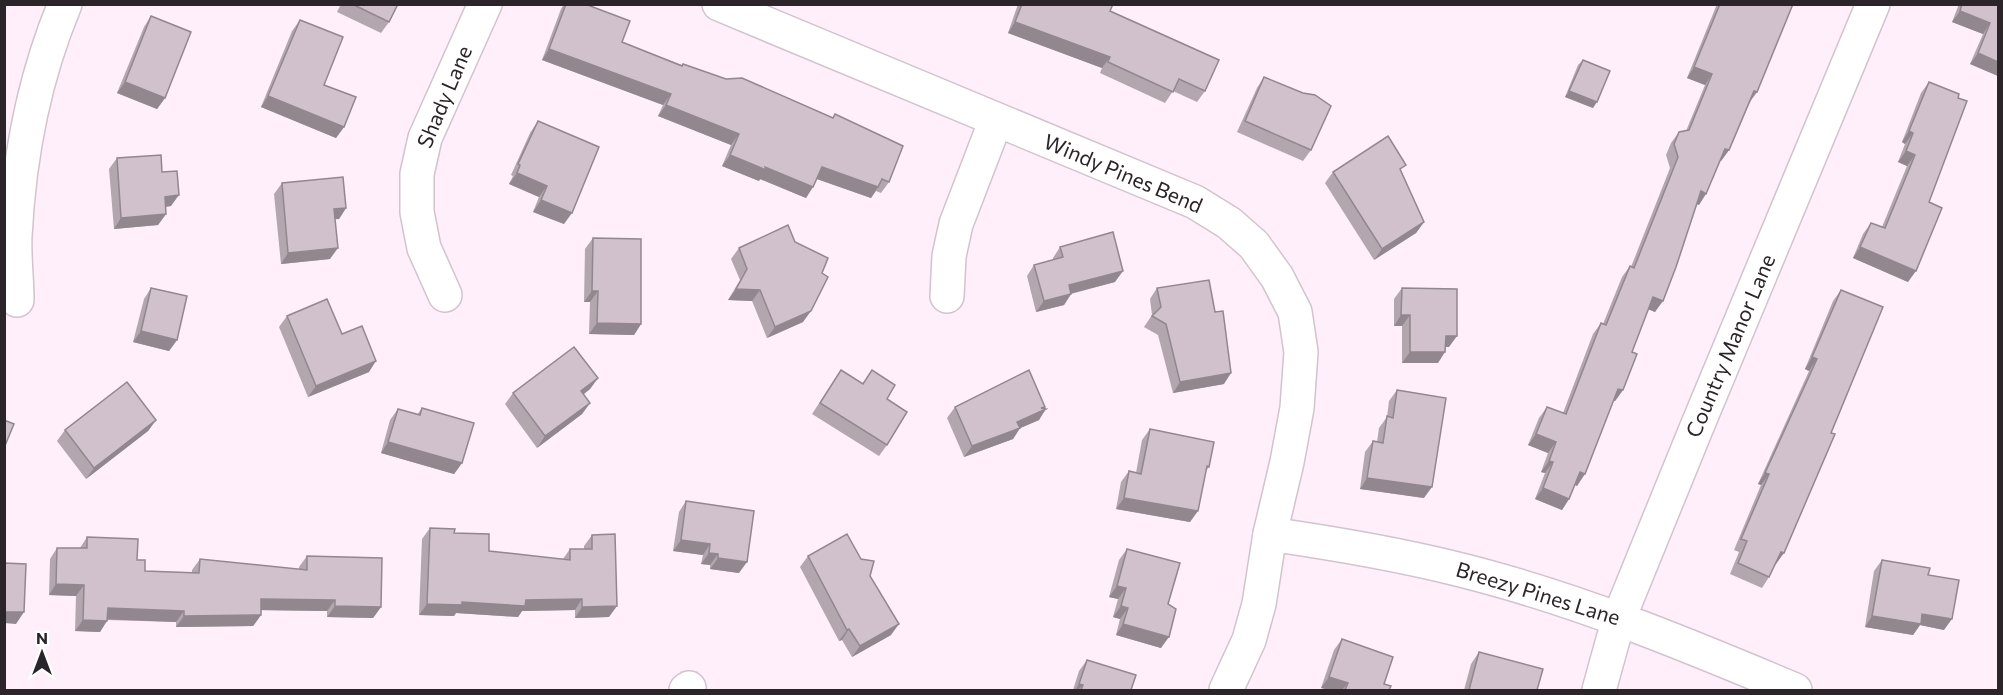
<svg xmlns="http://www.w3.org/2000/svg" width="2003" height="695" font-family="Commissioner,sans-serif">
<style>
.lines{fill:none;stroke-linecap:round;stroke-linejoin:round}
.street-casing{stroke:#d2c3ce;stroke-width:36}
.street{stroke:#fff;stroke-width:33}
.wall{fill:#b3a6af}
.shaded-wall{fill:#92878f}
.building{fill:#d0c1cc;stroke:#92878f;stroke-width:1.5}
.labels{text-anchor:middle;stroke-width:4.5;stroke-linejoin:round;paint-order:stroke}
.street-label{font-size:21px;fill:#2b2529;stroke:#fff}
</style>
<rect width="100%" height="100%" fill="#feeffa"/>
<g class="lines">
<defs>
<g id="street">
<polyline points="719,4 1195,202 1229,223 1254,245 1277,277 1295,312 1301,352 1297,408 1287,462 1270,534 1259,604 1249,640 1226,690"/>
<polyline points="445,295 424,248 417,212 417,174 425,138 485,4"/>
<polyline points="947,296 949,256 956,224 996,120"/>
<path d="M17,300C17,279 14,257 15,236C19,157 34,78 65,4"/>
<path d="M1270,534C1332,543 1393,553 1453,568C1572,597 1683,643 1795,690"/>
<polyline points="686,690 689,688"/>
<polyline points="1599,690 1619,618 1696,429 1873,4"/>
</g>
</defs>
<use href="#street" class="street-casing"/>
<use href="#street" class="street"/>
</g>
<g class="wall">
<polygon points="341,4 398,4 389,22 381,33 337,12"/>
<polygon points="564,4 585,4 622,42 682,65 832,118 835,114 889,182 881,193 876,191 871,198 817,179 806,198 760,179 759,181 722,166 731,145 658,116 663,105 542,60 561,9"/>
<polygon points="1018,4 1113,4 1110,11 1205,91 1197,102 1173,91 1165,103 1100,73 1102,68 1008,33"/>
<polygon points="1717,4 1793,4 1729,150 1721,161 1720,161 1699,205 1697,204 1655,312 1648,309 1632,352 1623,390 1615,401 1614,400 1577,486 1575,485 1569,499 1562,510 1535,499 1545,473 1541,472 1548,453 1528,445 1539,418 1547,407 1563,413 1593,334 1601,323 1603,324 1622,277 1630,266 1631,267 1670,168 1666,155 1671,143 1679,132 1686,131 1705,85 1687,78"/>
<polygon points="1959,4 1998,4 1998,76 1970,64 1983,34 1952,22"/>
<polygon points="151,16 165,98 157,109 117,93 144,27"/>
<polygon points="300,20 324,85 344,127 336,138 261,107 292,31"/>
<polygon points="1583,60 1593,108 1565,97 1578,65"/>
<polygon points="1264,77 1311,150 1303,161 1237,132 1257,88"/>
<polygon points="1929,82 1929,202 1908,282 1853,258 1863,234 1871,223 1882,227 1907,166 1898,162 1905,144 1902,142 1921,93"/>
<polygon points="538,121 564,224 533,212 539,197 509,184 513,176 511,175 530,133"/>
<polygon points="117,158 162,172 171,206 165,207 166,214 158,225 114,229 109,169"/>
<polygon points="1333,172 1401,172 1424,222 1416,233 1374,260 1325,183"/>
<polygon points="282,183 346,208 339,219 335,219 330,259 281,264 274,194"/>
<polygon points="593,238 641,324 634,335 589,334 590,302 584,302 585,249"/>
<polygon points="1060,247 1115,282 1071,294 1064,305 1036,312 1027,276 1034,265 1053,260 1053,258"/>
<polygon points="739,248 803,322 767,338 752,301 728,300 740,280 731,259"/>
<polygon points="151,288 177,340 169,351 133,342 144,299"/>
<polygon points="1157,288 1224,384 1173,393 1158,335 1144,327 1152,315 1150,299"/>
<polygon points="1402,288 1449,347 1446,347 1438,363 1402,363 1402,326 1394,326 1394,299"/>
<polygon points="1841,290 1776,564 1775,564 1769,577 1762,588 1730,574 1739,552 1734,550 1761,485 1758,484 1809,371 1805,369 1833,301"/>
<polygon points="287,316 369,372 308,397 279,327"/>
<polygon points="841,370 863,384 872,370 887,399 887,445 879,456 812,414"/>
<polygon points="598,378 590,389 583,395 590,403 582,414 537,448 505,404 513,393"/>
<polygon points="1397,390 1424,498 1360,489 1365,452 1373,441 1377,442 1379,428 1387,417 1389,401"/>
<polygon points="955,407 1045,407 1039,420 1020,428 1013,439 964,457 947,418"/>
<polygon points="422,408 462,463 454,474 381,453 390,420 398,409 417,415"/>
<polygon points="156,420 148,431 86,479 57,441 65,430"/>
<polygon points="1150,429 1209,467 1205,472 1190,522 1116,509 1121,482 1129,471 1136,473 1142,440"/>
<polygon points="686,501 739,573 710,569 710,565 701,564 703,555 673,551 679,512"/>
<polygon points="430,528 489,551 563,559 570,549 584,549 584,546 592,535 609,617 575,618 575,610 522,611 518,617 456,613 454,616 419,615 422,539"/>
<polygon points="87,537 137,560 145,571 192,573 192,570 200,559 299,569 299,567 307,556 381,607 373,618 327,617 327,611 261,610 261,615 253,626 176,627 176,622 107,620 100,632 75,631 76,596 49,595 50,559 57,548 80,548"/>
<polygon points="1127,549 1168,604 1161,648 1116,635 1120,619 1113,617 1118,599 1109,597 1119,560"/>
<polygon points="808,556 870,576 891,635 852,657 842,640 839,641 800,567"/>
<polygon points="1882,560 1928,575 1944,630 1920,625 1913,635 1865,627 1874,571"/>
<polygon points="1342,639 1384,684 1389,690 1330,690 1321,688 1334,650"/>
<polygon points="1479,652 1537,690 1464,690 1471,664"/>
<polygon points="1087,660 1131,690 1073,690 1079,671"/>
</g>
<g class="shaded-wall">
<polygon points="1960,11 1990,23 1983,34 1952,22"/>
<polygon points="1015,22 1110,57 1102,68 1008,33"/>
<polygon points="549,49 671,94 663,105 542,60"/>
<polygon points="1978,53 1998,62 1998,76 1970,64"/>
<polygon points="1694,67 1712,74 1705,85 1687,78"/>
<polygon points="125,82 165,98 157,109 117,93"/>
<polygon points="1569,91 1597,102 1593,108 1565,97"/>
<polygon points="1754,91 1757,92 1749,103"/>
<polygon points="268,96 344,127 336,138 261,107"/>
<polygon points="666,105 739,134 731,145 658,116"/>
<polygon points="1909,131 1913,133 1905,144 1902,142"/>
<polygon points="1725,149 1729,150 1721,161 1718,160"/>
<polygon points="1906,151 1915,155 1907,166 1898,162"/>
<polygon points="730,155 765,167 813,187 806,198 760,179 759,181 722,166"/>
<polygon points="822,167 878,187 871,198 814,178"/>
<polygon points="517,173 547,186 539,197 509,184"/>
<polygon points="1701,191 1706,194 1699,205 1693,202"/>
<polygon points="179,195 171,206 157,208 165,197"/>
<polygon points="541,200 572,213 564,224 533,212"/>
<polygon points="346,208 339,219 326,220 334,209"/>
<polygon points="166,214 158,225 114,229 121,218"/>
<polygon points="1424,222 1416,233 1374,260 1382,249"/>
<polygon points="1860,247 1916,271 1908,282 1853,258"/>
<polygon points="338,248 330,259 281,264 288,253"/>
<polygon points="1123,271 1115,282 1061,296 1069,285"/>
<polygon points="736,289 760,290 752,301 728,300"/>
<polygon points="592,291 598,291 590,302 584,302"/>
<polygon points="1071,294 1064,305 1036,312 1044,301"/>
<polygon points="1653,297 1663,301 1655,312 1645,308"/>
<polygon points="811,311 803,322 767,338 775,327"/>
<polygon points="1401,315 1410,315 1402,326 1394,326"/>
<polygon points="597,323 641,324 634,335 589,334"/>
<polygon points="141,331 177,340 169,351 133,342"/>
<polygon points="1446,336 1457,336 1449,347 1438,347"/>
<polygon points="1410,352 1445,352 1438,363 1402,363"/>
<polygon points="1812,357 1817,359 1809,371 1805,369"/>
<polygon points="376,361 369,372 308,397 316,386"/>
<polygon points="1231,373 1224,384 1173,393 1180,382"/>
<polygon points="598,378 590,389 573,402 581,391"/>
<polygon points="1618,389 1623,390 1615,401 1611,400"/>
<polygon points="590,403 582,414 537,448 545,436"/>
<polygon points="1045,407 1043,410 1046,409 1039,420 1016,430 1020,428 1013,439 964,457 972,446 1017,422 1041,408"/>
<polygon points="156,420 148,431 86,479 94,468"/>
<polygon points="1536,434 1556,442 1548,453 1528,445"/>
<polygon points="388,442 462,463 454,474 381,453"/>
<polygon points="1549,461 1553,462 1545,473 1541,472"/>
<polygon points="1580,472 1585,474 1577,486 1572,483"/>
<polygon points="1765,473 1769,474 1761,485 1758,484"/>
<polygon points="1367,478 1432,487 1424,498 1360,489"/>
<polygon points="1543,488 1569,499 1562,510 1535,499"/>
<polygon points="1124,498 1198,511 1190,522 1116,509"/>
<polygon points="681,540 710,544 703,555 673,551"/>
<polygon points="1781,552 1784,553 1776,564 1773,563"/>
<polygon points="709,553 718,554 710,565 701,564"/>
<polygon points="718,558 747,562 739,573 710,569"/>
<polygon points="56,584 84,585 76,596 49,595"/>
<polygon points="1117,586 1126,588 1118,599 1109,597"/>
<polygon points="261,599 335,600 327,611 254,610"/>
<polygon points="582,599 575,610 522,611 518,617 456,613 454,616 419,615 427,604 526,600"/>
<polygon points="335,606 381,607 373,618 327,617"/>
<polygon points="617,606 609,617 575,618 582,607"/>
<polygon points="1121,606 1128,608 1120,619 1113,617"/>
<polygon points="108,608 184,611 176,622 100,619"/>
<polygon points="4,612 24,612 16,624 4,623"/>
<polygon points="1922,614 1952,619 1944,630 1920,625 1913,635 1865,627 1872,616"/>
<polygon points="261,615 253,626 176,627 184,616"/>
<polygon points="83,620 107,621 100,632 75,631"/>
<polygon points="899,624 891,635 852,657 860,646"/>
<polygon points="1123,624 1169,637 1161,648 1116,635"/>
<polygon points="849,629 842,640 839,641 847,630"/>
<polygon points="1329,677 1348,683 1342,690 1330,690 1321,688"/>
<polygon points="1079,684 1083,685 1078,690 1075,690"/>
</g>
<g class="building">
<polygon points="352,4 398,4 389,22"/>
<polygon points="566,4 585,4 630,21 622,42 682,66 683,64 726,79 742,78 833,118 835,114 903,146 889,182 882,179 878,187 822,167 813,187 765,167 766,170 730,155 739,134 666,105 671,94 549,49"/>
<polygon points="1022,4 1113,4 1110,11 1219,60 1205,91 1179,79 1173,92 1108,62 1110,57 1015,22"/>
<polygon points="1720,4 1793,4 1757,92 1754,91 1729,150 1725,149 1706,194 1701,191 1676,267 1663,301 1653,297 1632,352 1637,354 1623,390 1618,389 1585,474 1580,472 1569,499 1543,488 1553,462 1549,461 1556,442 1536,434 1547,407 1566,414 1601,323 1606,325 1630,266 1634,268 1678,157 1674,144 1679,132 1689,130 1712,74 1694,67"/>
<polygon points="1962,4 1998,4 1998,62 1978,53 1990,23 1960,11"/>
<polygon points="151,16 191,32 165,98 125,82"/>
<polygon points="300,20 343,37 324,85 356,97 344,127 268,96"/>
<polygon points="1583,60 1610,71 1597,102 1569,91"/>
<polygon points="1264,77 1303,93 1315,95 1331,106 1311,150 1245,121"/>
<polygon points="1929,82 1959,94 1958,98 1967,101 1929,202 1942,208 1916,271 1860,247 1871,223 1885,228 1915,155 1906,151 1913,133 1909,131"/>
<polygon points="538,121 599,147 572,213 541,200 547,186 517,173 520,165 518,164"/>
<polygon points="1388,136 1406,165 1400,169 1424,222 1382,249 1333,172"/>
<polygon points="161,155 162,172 177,171 179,195 165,197 166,214 121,218 117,158"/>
<polygon points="343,177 346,208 334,209 338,248 288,253 282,183"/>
<polygon points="788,225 795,242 828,258 822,273 828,277 811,311 775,327 760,290 736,289 747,269 739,248"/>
<polygon points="1113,232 1123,271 1069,285 1071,294 1044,301 1034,265 1063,257 1060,247"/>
<polygon points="593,238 641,239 641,324 597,323 598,291 592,291"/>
<polygon points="1209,280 1215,312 1223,311 1231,373 1180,382 1166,324 1152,316 1161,307 1157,288"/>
<polygon points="151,288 187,296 177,340 141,331"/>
<polygon points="1402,288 1457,289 1457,336 1446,336 1445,352 1410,352 1410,315 1401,315"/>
<polygon points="1841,290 1883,307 1831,433 1835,434 1784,553 1781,552 1769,577 1738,563 1747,541 1741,539 1769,474 1765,473 1817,359 1812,357"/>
<polygon points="327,299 342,334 362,326 376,361 316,386 287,316"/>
<polygon points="574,347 598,378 581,391 590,403 545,436 513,393"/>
<polygon points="841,370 863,384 872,370 895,385 887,399 907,412 887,445 820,403"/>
<polygon points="1029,370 1045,407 1041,408 1046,409 1017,422 1020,428 972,446 955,407"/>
<polygon points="127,382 156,420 94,468 65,430"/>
<polygon points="1397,390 1446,398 1432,487 1367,478 1373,441 1383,443 1387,416 1393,418"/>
<polygon points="422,408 474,423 462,463 388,442 398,409 420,415"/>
<polygon points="4,420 14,424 4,448"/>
<polygon points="1150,429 1214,442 1209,467 1207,466 1198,511 1124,498 1129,471 1141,474"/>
<polygon points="686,501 754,511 747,562 718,558 718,554 709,553 710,544 681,540"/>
<polygon points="430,528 455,529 454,533 489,534 489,551 570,560 570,549 592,549 592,535 615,534 617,606 582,607 582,599 526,600 525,606 462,602 462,605 427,604"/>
<polygon points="847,534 861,559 874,561 870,576 899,624 860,646 849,629 847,630 808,556"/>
<polygon points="87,537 138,539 137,560 145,560 145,571 199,573 200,559 307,570 307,556 382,558 381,607 335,606 335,600 261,599 261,615 184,616 184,611 108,608 107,621 83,620 84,585 56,584 57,548 87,548"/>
<polygon points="1127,549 1180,563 1168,604 1176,609 1169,637 1123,624 1128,608 1121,606 1126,588 1117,586"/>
<polygon points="1882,560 1930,568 1928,575 1959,580 1952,619 1922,614 1921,624 1872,616"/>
<polygon points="4,563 26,564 24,612 4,612"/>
<polygon points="1342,639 1393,657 1384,684 1391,686 1389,690 1345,690 1348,683 1329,677"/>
<polygon points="1479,652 1543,669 1537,690 1469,690"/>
<polygon points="1087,660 1136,675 1131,690 1081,690 1083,685 1079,684"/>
</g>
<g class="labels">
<g class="street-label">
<text transform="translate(445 97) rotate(-67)" y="7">Shady Lane</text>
<text transform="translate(1123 174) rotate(23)" y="7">Windy Pines Bend</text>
<text transform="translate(1731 346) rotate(-67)" y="7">Country Manor Lane</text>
<text transform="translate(1538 594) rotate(17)" y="7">Breezy Pines Lane</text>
</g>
</g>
<rect width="2003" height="695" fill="none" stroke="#2b2529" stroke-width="12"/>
<g transform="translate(42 653)" stroke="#ffffff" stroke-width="4.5" paint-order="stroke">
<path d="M0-4.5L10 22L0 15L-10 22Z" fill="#2b2529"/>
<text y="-9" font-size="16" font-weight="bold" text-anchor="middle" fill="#2b2529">N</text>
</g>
</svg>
